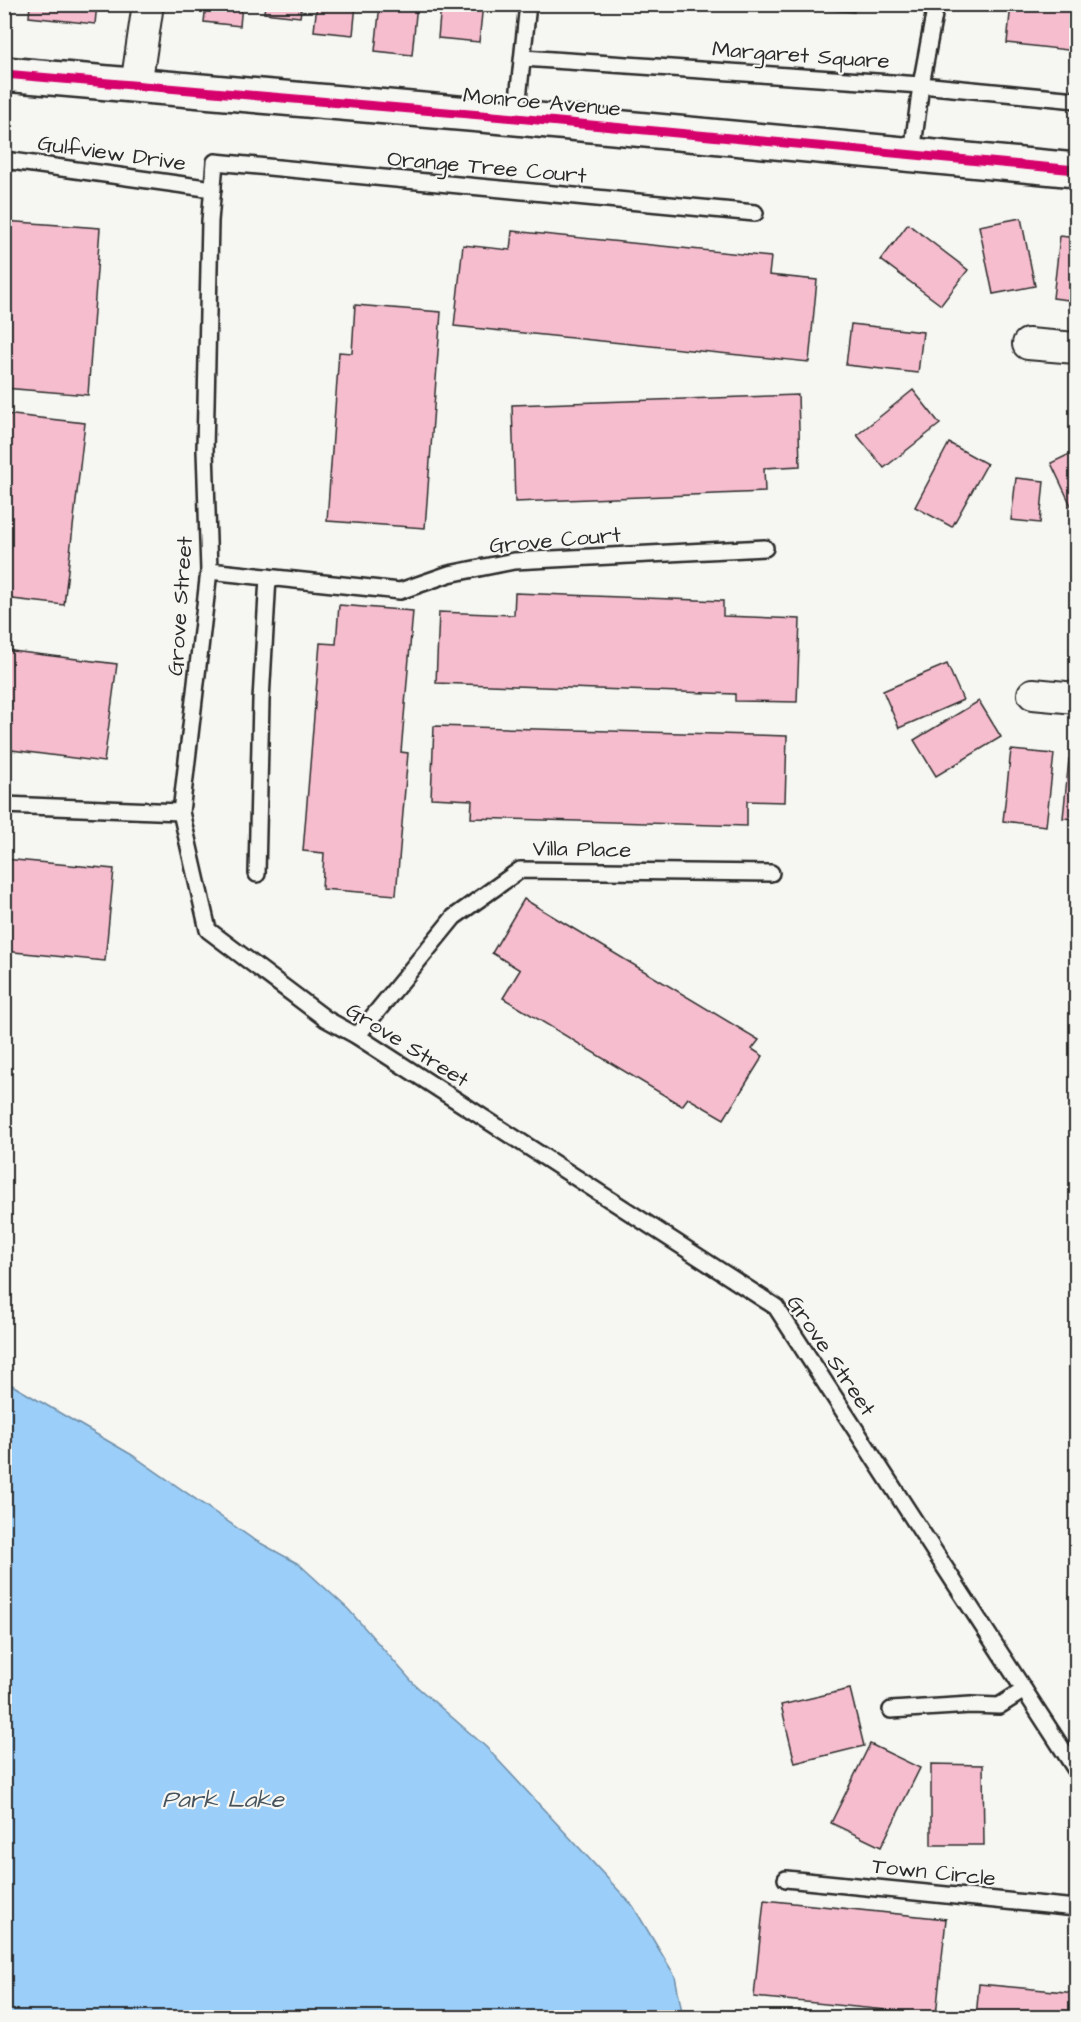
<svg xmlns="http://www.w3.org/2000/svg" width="1081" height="2022" font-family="'Architects Daughter',sans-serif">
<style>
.water{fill:#9bcef8;stroke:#6e8da6;stroke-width:1.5}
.building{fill:#f6bdcf;stroke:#2b2b2b;stroke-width:1.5}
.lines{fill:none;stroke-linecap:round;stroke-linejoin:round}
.lane-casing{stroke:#2b2b2b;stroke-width:20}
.street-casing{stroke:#2b2b2b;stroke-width:34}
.secondary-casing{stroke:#2b2b2b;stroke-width:38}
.lane{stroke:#f6f6f2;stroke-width:15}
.street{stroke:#f6f6f2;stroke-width:30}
.secondary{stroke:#f6f6f2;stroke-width:33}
.cycleway-casing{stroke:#f6f6f2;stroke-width:13}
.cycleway{stroke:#d6006c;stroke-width:9}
.labels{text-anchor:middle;stroke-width:4.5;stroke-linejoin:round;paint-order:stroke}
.street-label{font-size:22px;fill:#2b2b2b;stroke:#f6f6f2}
.water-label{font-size:24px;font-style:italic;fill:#47545e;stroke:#f6f6f2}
</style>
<rect width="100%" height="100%" fill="#f6f6f2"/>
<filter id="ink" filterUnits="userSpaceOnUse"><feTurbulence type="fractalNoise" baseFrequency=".0167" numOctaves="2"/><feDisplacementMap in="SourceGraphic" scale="12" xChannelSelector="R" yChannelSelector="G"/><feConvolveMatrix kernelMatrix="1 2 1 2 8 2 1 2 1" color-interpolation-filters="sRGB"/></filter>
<g filter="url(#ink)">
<polygon class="water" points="5,1381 132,1455 253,1539 299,1564 348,1609 415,1685 486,1747 633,1906 675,1976 683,2017 5,2017"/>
<g class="building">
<polygon points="30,4 97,4 95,24 29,17"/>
<polygon points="206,4 242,4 240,26 204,22"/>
<polygon points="265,4 302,4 300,17 264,13"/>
<polygon points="317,4 356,4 353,35 314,31"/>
<polygon points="380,4 417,4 412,55 375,51"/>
<polygon points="441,4 483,4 479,42 438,38"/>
<polygon points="758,4 854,4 854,12"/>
<polygon points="1011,4 1076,4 1076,51 1007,43"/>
<polygon points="1021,218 1035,286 993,294 979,226"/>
<polygon points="4,221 100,228 88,395 4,388"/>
<polygon points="908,224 968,270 941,305 881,260"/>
<polygon points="512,231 771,257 769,275 817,280 809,362 454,326 463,245 510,250"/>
<polygon points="1060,236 1076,238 1076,301 1053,298"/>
<polygon points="355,305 441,312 425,528 327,521 339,352 352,353"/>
<polygon points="851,324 923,332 918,373 846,365"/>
<polygon points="913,390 940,424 884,468 857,435"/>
<polygon points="798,395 800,466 764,468 765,492 515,502 512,405"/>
<polygon points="4,414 85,423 64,605 4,598"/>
<polygon points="949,443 987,464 952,527 915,507"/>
<polygon points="1076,451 1076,516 1051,463"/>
<polygon points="1016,478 1044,481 1040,523 1011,520"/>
<polygon points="515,593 723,601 723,616 800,619 797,702 735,701 735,694 436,683 439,612 514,615"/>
<polygon points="339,605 413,611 401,752 408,753 396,895 322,889 324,853 303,851 320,643 336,644"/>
<polygon points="4,650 117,664 104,762 4,749"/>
<polygon points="947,664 963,700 899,728 883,691"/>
<polygon points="979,701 1001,737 936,776 914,740"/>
<polygon points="434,726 787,736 785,802 747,801 747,826 471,818 472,800 431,798"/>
<polygon points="1011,750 1054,754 1046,826 1003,821"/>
<polygon points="1069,759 1076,760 1076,819 1063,818"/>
<polygon points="4,859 114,869 105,961 4,951"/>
<polygon points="524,899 759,1040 752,1049 763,1056 724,1119 688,1098 682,1106 503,998 520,970 492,953"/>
<polygon points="850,1689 864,1746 795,1763 781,1705"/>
<polygon points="870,1744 920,1768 881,1847 831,1823"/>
<polygon points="931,1764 983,1765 984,1845 931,1845"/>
<polygon points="764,1900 946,1919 936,2015 754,1997"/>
<polygon points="979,1984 1076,1993 1075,2018 976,2018"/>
</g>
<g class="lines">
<defs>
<g id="lane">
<polyline points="523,58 921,85 1076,100"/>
<polyline points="516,118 528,4"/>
<polyline points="912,154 921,85 936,4"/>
<polyline points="4,160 213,189"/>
<polyline points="755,213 215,162 210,221 205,450 209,571 181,812 208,930 326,1019 357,1036 776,1307 1076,1770"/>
<polyline points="209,571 400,591 449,574 514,561 765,548"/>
<polyline points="4,805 181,812"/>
<polyline points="257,874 261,700 268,577"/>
<polyline points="357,1036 454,917 520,870 771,873"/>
<polyline points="891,1710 971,1705 999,1706 1024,1690"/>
<polyline points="786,1879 1076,1908"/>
</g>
<g id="street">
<polyline points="136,86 148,4"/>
<polyline points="1028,344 1076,348"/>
<polyline points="1033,694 1076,698"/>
</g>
<polyline id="secondary" points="4,74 516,118 1076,170"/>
</defs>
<use href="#lane" class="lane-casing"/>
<use href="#street" class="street-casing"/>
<use href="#secondary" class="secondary-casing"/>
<use href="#lane" class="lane"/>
<use href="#street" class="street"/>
<use href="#secondary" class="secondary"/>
<defs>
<polyline id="cycleway" points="4,74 516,118 1076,170"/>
</defs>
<use href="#cycleway" class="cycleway-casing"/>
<use href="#cycleway" class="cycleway"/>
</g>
</g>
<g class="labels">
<g class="street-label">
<text transform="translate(801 54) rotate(4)" y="8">Margaret Square</text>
<text transform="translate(542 101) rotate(5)" y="8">Monroe Avenue</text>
<text transform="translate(112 152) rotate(8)" y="8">Gulfview Drive</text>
<text transform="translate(487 166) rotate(5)" y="8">Orange Tree Court</text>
<text transform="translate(555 539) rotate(-5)" y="8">Grove Court</text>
<text transform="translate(179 606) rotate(-86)" y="8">Grove Street</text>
<text transform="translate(582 848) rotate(1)" y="8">Villa Place</text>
<text transform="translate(408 1044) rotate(32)" y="8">Grove Street</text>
<text transform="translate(832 1355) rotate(56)" y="8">Grove Street</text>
<text transform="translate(934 1871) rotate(6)" y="8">Town Circle</text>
</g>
<g class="water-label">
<text x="223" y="1807">Park Lake</text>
</g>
</g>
<rect width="1081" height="2022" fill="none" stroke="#f6f6f2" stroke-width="24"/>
<rect x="12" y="12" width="1057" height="1998" fill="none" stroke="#2b2b2b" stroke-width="2" filter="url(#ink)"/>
</svg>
